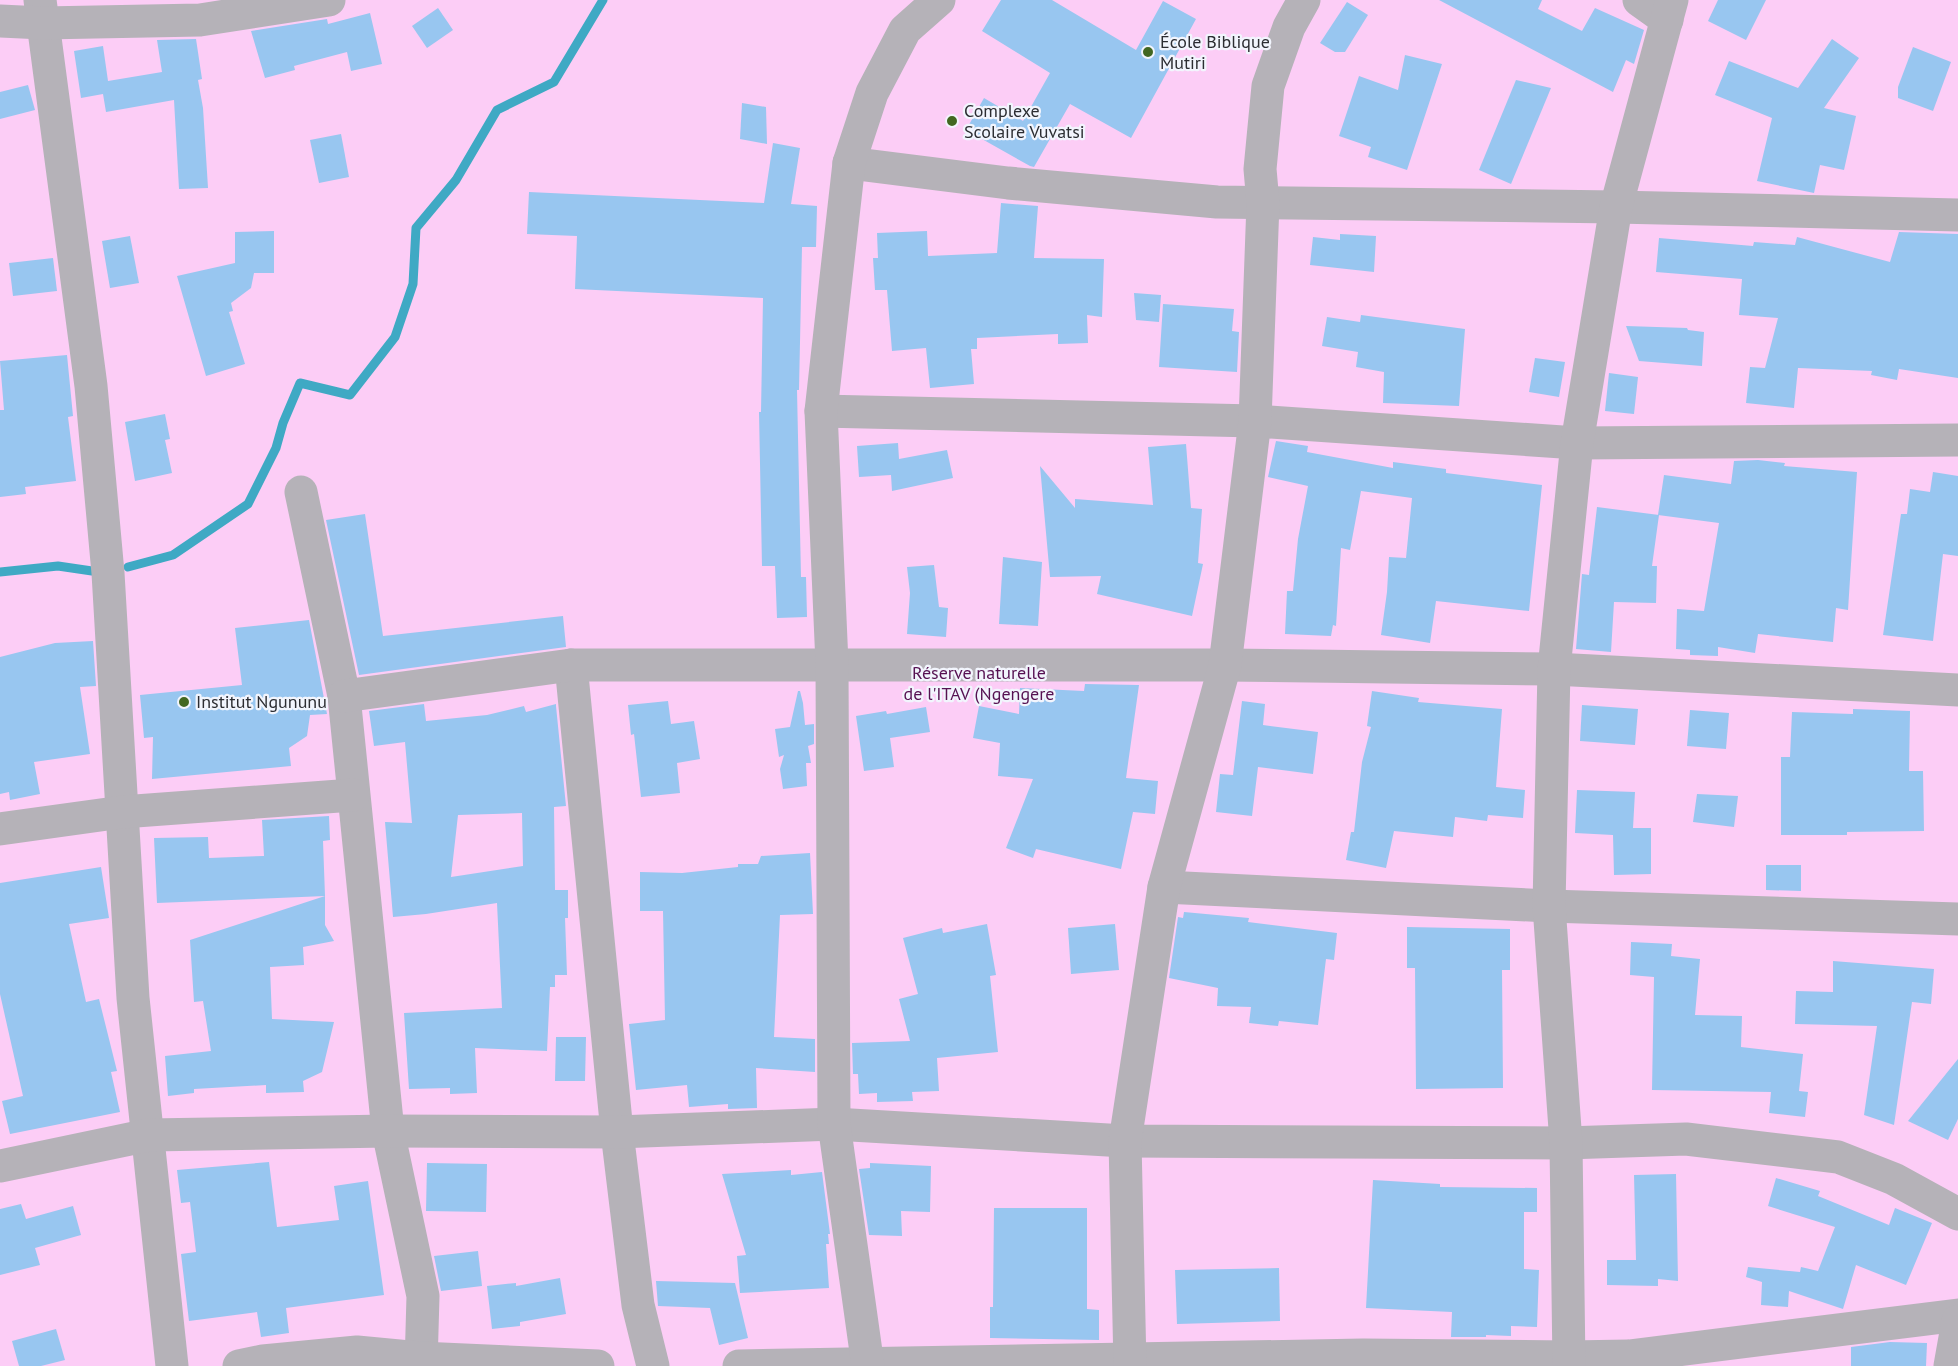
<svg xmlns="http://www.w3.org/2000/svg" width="1958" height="1366" font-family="'PT Sans',sans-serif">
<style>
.green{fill:#fccdf6}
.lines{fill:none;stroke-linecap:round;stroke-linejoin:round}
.stream{stroke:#3fa9c4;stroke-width:9}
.building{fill:#98c6f0;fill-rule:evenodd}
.minor{stroke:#b5b2b8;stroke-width:33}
.poi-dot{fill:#426721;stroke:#f2f5fd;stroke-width:2}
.labels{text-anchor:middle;stroke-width:4.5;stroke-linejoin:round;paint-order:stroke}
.poi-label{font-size:18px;fill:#2c2d32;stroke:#f2f5fd;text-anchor:start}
.park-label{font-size:18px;fill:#561152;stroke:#f2f5fd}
</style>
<rect width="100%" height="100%" fill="#f2f5fd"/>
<rect class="green" x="0" y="0" width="1958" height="1366"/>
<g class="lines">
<g class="stream">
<polyline points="128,567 173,555 248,504 276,448 283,423 300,383 350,395 395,337 413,284 416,228 456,180 497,110 554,82 603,0"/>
<polyline points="0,572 58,566 92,571"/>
</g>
</g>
<g class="building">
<polygon points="1001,0 1052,0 1136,50 1163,1 1196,19 1131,138 1070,104 1034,167 1030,166 966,130 984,98 1023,121 1050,73 982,31"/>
<polygon points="1439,0 1542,0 1538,9 1582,31 1595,8 1644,30 1634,64 1626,60 1613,92"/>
<polygon points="1718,0 1766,0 1746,40 1708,21"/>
<polygon points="1347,2 1368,15 1345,52 1335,52 1320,43"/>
<polygon points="438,8 453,30 427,48 412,26"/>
<polygon points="370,13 382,64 351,71 347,52 294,66 295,70 265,78 251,31 327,19 328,24"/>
<polygon points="196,39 202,79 198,80 203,108 208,188 179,189 174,100 106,112 103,94 81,98 74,51 103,46 108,81 162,72 157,40"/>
<polygon points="1832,39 1859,58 1824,108 1856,116 1844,170 1820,165 1814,193 1757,181 1772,118 1715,95 1729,61 1798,88"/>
<polygon points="1913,47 1951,62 1933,111 1898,98 1898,87"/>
<polygon points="1405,55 1442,64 1407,170 1368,157 1371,147 1339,136 1359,76 1398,90"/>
<polygon points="1516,80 1551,88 1511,184 1479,170"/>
<polygon points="28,85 35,110 0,119 0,92"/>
<polygon points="742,103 766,107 767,144 740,139"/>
<polygon points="341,134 349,177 319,183 310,140"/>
<polygon points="773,143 800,148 791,204 817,206 816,247 802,247 799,390 797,390 801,577 806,577 807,617 777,618 775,566 762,566 759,412 761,412 763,298 575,289 577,236 527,234 529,192 764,203"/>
<polygon points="1001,203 1038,206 1034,258 1104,259 1102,317 1087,315 1088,343 1058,344 1058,334 977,338 977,349 971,349 974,384 930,388 926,348 892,351 887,290 875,290 873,258 878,258 877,233 927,231 928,256 997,253"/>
<polygon points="274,231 274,273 254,273 251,288 231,303 233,311 229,312 245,364 206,376 177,276 235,263 235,232"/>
<polygon points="1899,232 1958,234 1958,378 1899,369 1897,380 1871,375 1872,371 1798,368 1794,408 1746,403 1750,367 1765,368 1778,318 1739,315 1742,279 1656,272 1659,238 1753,246 1754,242 1795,245 1797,237 1890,262"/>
<polygon points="1340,234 1376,236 1374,272 1310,265 1313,237 1340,240"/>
<polygon points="130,236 139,283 110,288 102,241"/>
<polygon points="53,258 57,291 13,296 9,263"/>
<polygon points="1134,293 1161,295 1159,322 1136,320"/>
<polygon points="1163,304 1234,309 1232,331 1239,332 1237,372 1159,367"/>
<polygon points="1361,315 1465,329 1459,406 1383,403 1384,372 1356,367 1358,352 1322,346 1327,317 1360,322"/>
<polygon points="1626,326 1687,328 1688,330 1704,332 1702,366 1639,361"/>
<polygon points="67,355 73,416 68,417 76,481 25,487 26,494 0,497 0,410 4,410 0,361"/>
<polygon points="1535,358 1565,362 1559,397 1529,392"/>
<polygon points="1609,373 1638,377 1634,414 1605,411"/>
<polygon points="165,414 170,439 165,440 172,473 135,481 125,422"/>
<polygon points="1276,441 1308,446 1307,452 1393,468 1393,462 1446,469 1446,473 1542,485 1529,611 1436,601 1430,643 1381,635 1387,592 1389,557 1406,558 1412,498 1361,491 1350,550 1341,548 1336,626 1333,625 1331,636 1285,634 1287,591 1293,591 1298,539 1308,486 1268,477"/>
<polygon points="898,443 899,459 947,450 953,478 892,491 891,475 859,477 857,446"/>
<polygon points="1186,444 1191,508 1202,509 1198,563 1203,564 1192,616 1097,594 1101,576 1050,577 1040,466 1075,508 1075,499 1153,505 1148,447"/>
<polygon points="1758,460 1785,463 1784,466 1857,472 1848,610 1836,608 1833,642 1758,634 1755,653 1718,647 1718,656 1690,655 1690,650 1676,649 1677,609 1704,611 1719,523 1658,515 1664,475 1731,484 1734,461"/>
<polygon points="1933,472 1958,476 1958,556 1943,554 1933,641 1883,635 1901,514 1907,514 1910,489 1930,492"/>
<polygon points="1597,507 1659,515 1652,566 1657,566 1656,603 1614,602 1611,652 1576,649 1582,574 1589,575"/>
<polygon points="365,514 383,636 563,616 566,647 359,675 326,520"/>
<polygon points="1003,557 1042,562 1038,626 999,624"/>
<polygon points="934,565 939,607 948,608 946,637 907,634 910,593 907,567"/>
<polygon points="309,620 327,714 310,715 307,736 289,748 291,766 152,779 153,737 144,738 140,695 242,685 235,628"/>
<polygon points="93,641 96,686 80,687 90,754 34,762 40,794 10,800 9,792 0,794 0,657 55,643"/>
<polygon points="1085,684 1139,685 1126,778 1158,781 1155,814 1133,812 1121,869 1036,849 1033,858 1006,848 1033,779 998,776 1000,743 973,738 979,706 1019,714 1020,688 1084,691"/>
<polygon points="798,691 800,691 803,703 805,725 814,724 814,744 808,746 811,763 806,763 807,786 783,789 780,769 784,755 779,757 775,729 790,727"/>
<polygon points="1372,691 1419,698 1418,702 1502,709 1496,787 1525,790 1523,818 1488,815 1487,821 1455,817 1453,837 1394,831 1386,868 1346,860 1351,832 1354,832 1362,762 1371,727 1367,726"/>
<polygon points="668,701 671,724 694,721 700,759 677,763 680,793 641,797 634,734 631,735 628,705"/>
<polygon points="1242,701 1265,704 1263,725 1318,732 1313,774 1258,767 1252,816 1216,812 1220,774 1233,775"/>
<path d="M424,704L426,721L487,715L524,706L526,712L556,704V706L566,806L554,807L555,890H568V918H565L567,975H555V987H550L547,1051L475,1048L477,1093L450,1094V1088L409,1089L404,1013L502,1008L497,903L426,914L393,917L385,822L412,823L405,742L374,746L369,711ZM522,813L523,866L451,877L458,815Z"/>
<polygon points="1582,705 1638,709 1635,745 1580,741"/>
<polygon points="926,707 930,732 890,738 894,767 864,771 856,716 886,711 887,714"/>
<polygon points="1853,709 1910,711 1909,771 1923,771 1924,831 1847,832 1847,835 1781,835 1781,757 1790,757 1792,712 1853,714"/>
<polygon points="1690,710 1729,713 1726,749 1687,746"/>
<polygon points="1577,790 1635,792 1633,828 1651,828 1651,874 1614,875 1613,835 1575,833"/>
<polygon points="1697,794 1738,796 1734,827 1693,822"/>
<polygon points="329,816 330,840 323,841 325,896 157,903 154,838 208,837 209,858 264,856 262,820"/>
<polygon points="810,853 813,914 780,915 774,1037 815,1039 815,1072 756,1068 757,1108 728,1109 728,1104 689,1107 687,1085 636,1090 629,1024 665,1020 663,911 640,911 640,872 682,873 738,867 738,864 758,864 761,856"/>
<polygon points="1766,865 1801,865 1801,891 1766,890"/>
<polygon points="101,867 109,918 69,924 86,1002 99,999 117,1071 111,1072 120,1112 10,1134 2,1101 23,1096 0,994 0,883"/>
<polygon points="325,896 325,925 334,941 303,947 304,965 270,967 272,1019 334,1022 322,1072 303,1081 304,1092 266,1093 266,1085 194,1089 194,1093 168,1096 165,1056 211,1051 203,1001 194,1002 190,940"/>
<polygon points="1184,912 1249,918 1248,922 1337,933 1334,960 1326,959 1318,1025 1279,1021 1278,1026 1249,1023 1251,1007 1217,1006 1218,988 1169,978 1178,917 1183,918"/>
<polygon points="987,924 996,975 990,976 998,1052 937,1058 939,1091 912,1092 913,1101 877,1102 877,1093 859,1094 858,1074 853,1074 852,1043 910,1041 899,999 918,994 903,938 942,928 943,933"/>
<polygon points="1115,924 1119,970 1071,974 1068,928"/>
<polygon points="1407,927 1510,929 1510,970 1502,970 1503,1088 1416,1089 1415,968 1407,968"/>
<polygon points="1631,942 1672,944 1671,956 1700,959 1695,1015 1742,1016 1741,1047 1803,1054 1799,1091 1808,1092 1805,1117 1769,1113 1771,1092 1652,1090 1654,977 1630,975"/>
<polygon points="1833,961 1934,969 1931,1004 1912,1002 1894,1125 1864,1115 1877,1026 1795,1024 1796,991 1833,992"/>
<polygon points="556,1037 586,1037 585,1081 555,1081"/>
<polygon points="1958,1059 1958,1119 1948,1140 1908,1121"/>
<polygon points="269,1162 277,1227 339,1220 334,1186 368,1181 384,1295 286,1308 289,1333 261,1337 257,1312 189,1321 181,1254 196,1252 190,1202 181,1203 177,1170"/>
<polygon points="427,1163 487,1164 486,1212 426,1211"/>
<polygon points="870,1163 931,1166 930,1212 901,1211 902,1236 869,1235 859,1169 870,1168"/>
<polygon points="791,1170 791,1175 822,1172 830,1234 828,1234 829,1244 826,1244 829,1288 740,1293 737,1256 746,1255 722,1174"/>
<polygon points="1676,1174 1678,1281 1658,1279 1658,1286 1607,1285 1607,1260 1636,1260 1634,1175"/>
<polygon points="1776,1178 1820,1191 1818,1196 1889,1225 1895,1208 1932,1223 1906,1285 1856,1265 1843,1309 1789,1291 1788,1307 1761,1305 1762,1282 1746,1277 1748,1267 1800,1272 1801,1267 1818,1271 1835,1227 1768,1206"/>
<polygon points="1373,1180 1440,1184 1440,1187 1537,1188 1537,1212 1524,1212 1524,1269 1539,1270 1537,1327 1511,1326 1511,1336 1486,1335 1486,1337 1451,1337 1452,1312 1366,1308"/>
<polygon points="21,1204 26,1219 73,1206 81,1235 35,1248 40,1265 0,1275 0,1209"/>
<polygon points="994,1208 1087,1208 1087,1309 1099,1310 1099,1340 990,1338 990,1307 993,1307"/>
<polygon points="478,1251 482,1286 441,1291 434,1256"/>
<polygon points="1279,1268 1280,1321 1177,1324 1175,1270"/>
<polygon points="560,1278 566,1314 520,1322 520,1326 492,1329 487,1286 516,1283 516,1286"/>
<polygon points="656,1281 735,1283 748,1338 719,1345 710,1308 658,1306"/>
<polygon points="56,1329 65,1360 41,1366 19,1366 12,1341"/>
<polygon points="1890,1342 1927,1343 1926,1366 1851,1366 1851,1347"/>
</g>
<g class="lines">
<g class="minor">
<polyline points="40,0 91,386 108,573 133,998 172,1366"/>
<polyline points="1639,0 1667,20"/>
<polyline points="0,21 43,23 200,20 329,0"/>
<polyline points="849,163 1008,183 1217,202 1616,207 1958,215"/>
<polyline points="821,411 1255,421 1577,443 1958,440"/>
<polyline points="301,492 344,696 388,1131 423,1296 421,1366"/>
<polyline points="571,665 617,1132 638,1305 653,1366"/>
<polyline points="344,696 571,665 1225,665 1554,669 1958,690"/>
<polyline points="0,829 122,812 353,795"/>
<polyline points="1164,887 1549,906 1958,919"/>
<polyline points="0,1166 149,1135 388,1131 617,1132 834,1124 1125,1141 1566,1143 1686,1139 1838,1157 1894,1179 1958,1214"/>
<polyline points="239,1366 263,1361 357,1352 420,1358 598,1366"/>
<polyline points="739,1366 1363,1355 1569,1357 1629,1356 1958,1315"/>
<polyline points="868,1366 834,1124 832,664 821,411 849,163 872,93 905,30 939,0"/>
<polyline points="1130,1366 1125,1141 1164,887 1225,665 1255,421 1263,203 1260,169 1268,86 1289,27 1304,0"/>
<polyline points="1569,1366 1566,1143 1549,906 1554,669 1577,443 1616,207 1672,0"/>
<polyline points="1950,1366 1958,1321"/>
</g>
</g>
<g class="poi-dot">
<circle cx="1148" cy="52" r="6"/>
<circle cx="952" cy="121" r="6"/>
<circle cx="184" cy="702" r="6"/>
</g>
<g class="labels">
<g class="poi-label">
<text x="1160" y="48">École Biblique<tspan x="1160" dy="21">Mutiri</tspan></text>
<text x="964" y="117">Complexe<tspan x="964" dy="21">Scolaire Vuvatsi</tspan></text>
<text x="196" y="708">Institut Ngununu</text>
</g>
<g class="park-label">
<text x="979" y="679">Réserve naturelle<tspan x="979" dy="21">de l'ITAV (Ngengere</tspan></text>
</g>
</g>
</svg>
